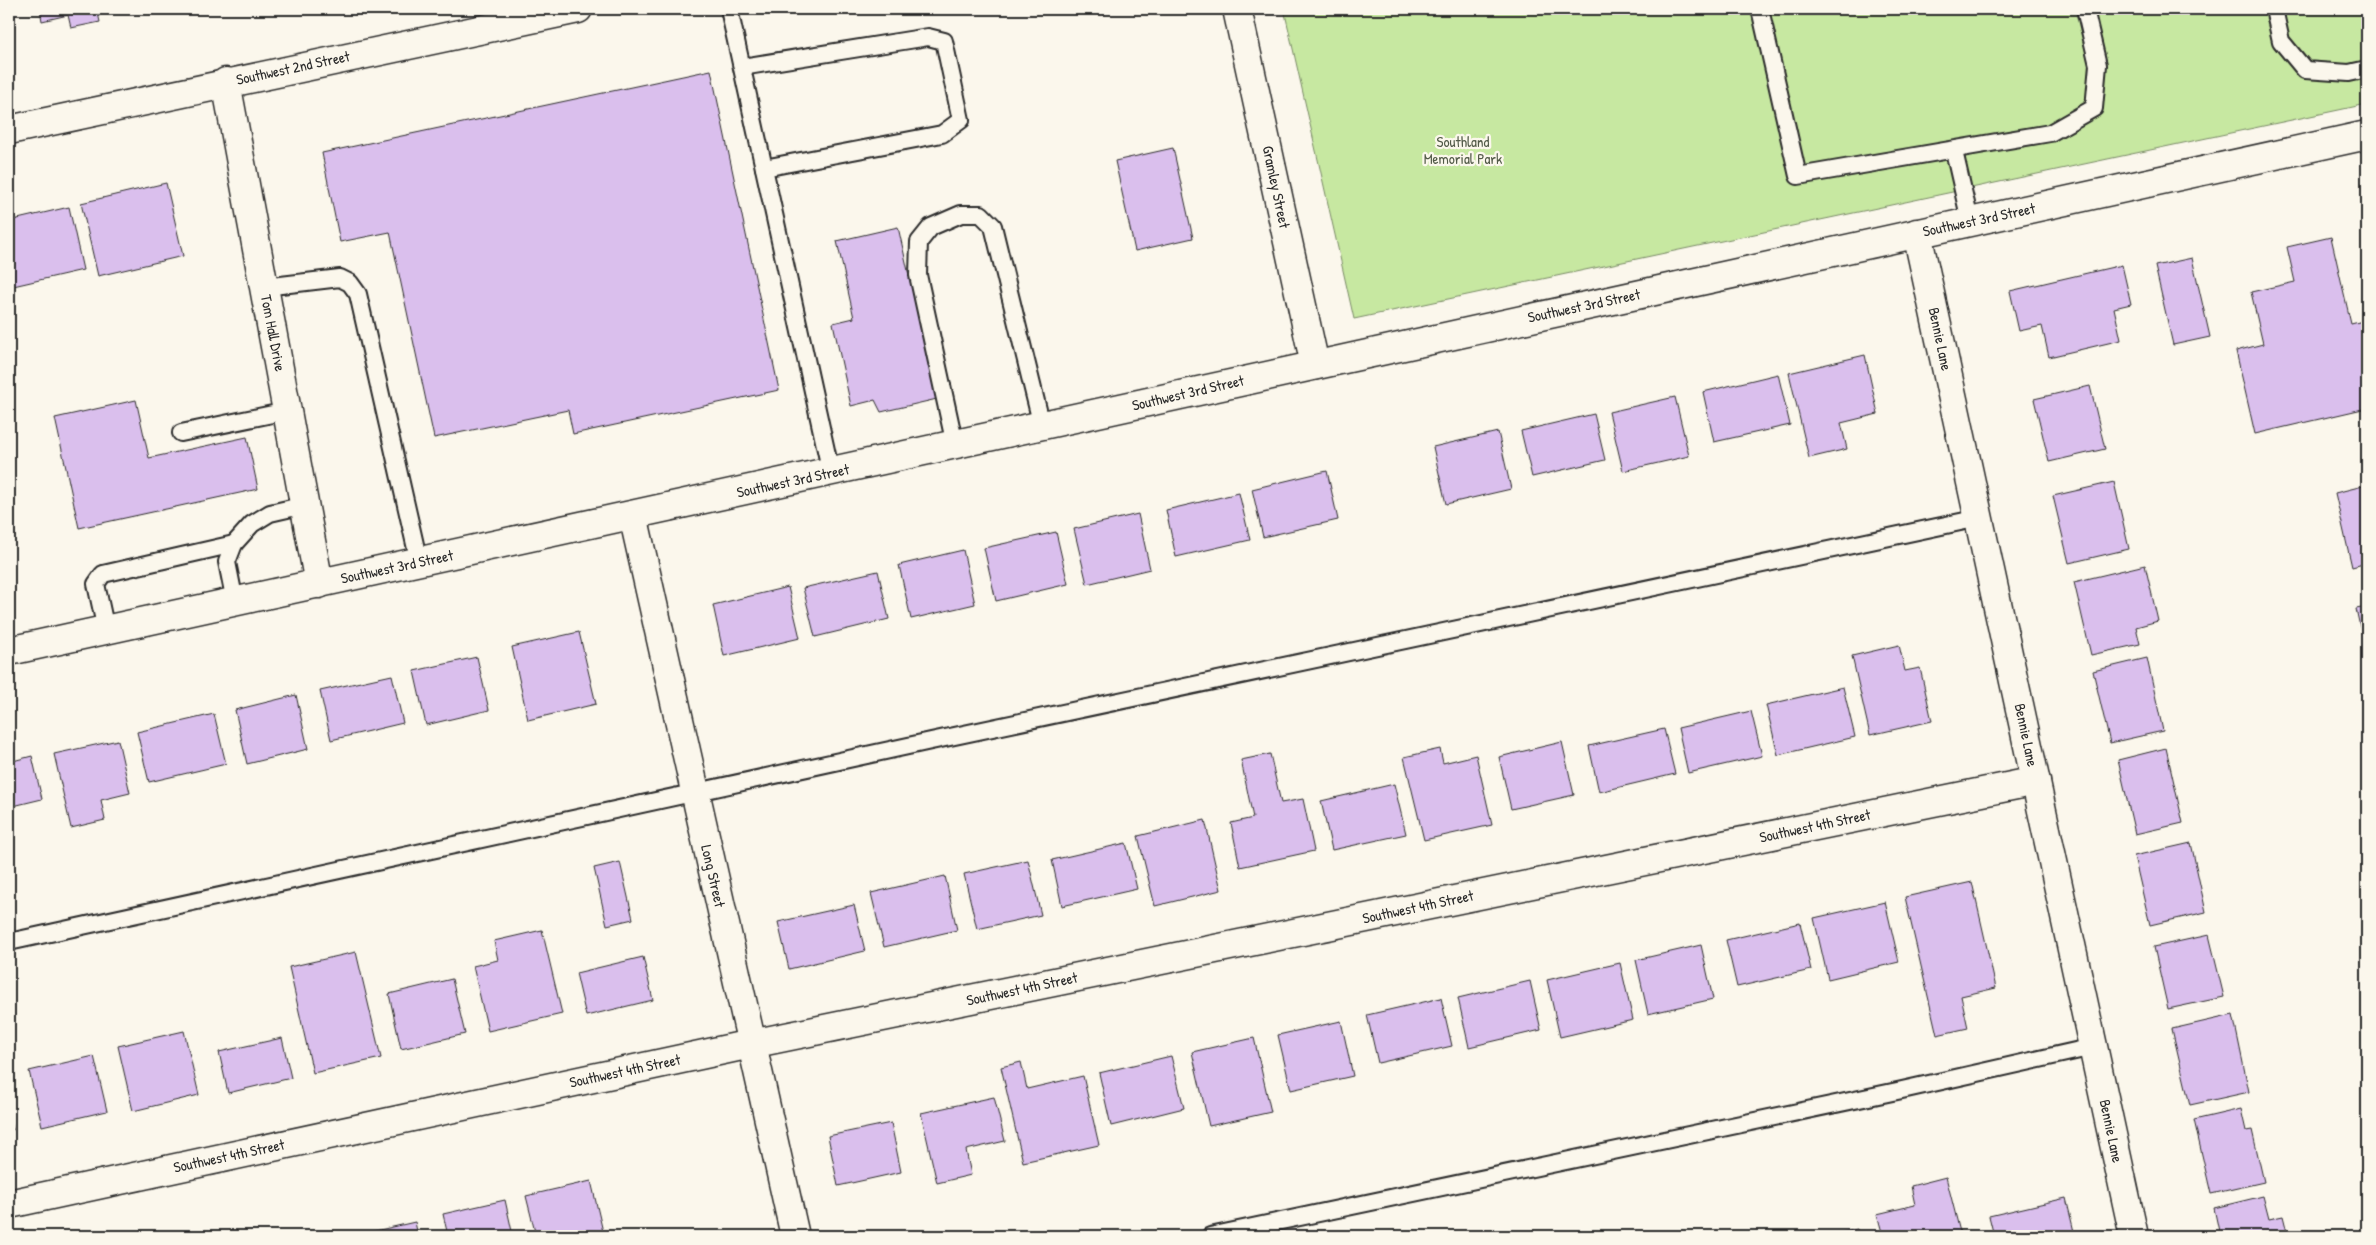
<svg xmlns="http://www.w3.org/2000/svg" width="2376" height="1245" font-family="'Patrick Hand',sans-serif">
<style>
.green{fill:#c7e8a1;stroke:#798a66}
.building{fill:#dabfed;stroke:#2b2b2b}
.lines{fill:none;stroke-linecap:round;stroke-linejoin:round}
.lane-casing{stroke:#2b2b2b;stroke-width:20}
.street-casing{stroke:#2b2b2b;stroke-width:31}
.secondary-casing{stroke:#2b2b2b;stroke-width:31}
.lane{stroke:#fbf7ec;stroke-width:16}
.street{stroke:#fbf7ec;stroke-width:28}
.secondary{stroke:#fbf7ec;stroke-width:28}
.labels{text-anchor:middle;stroke-width:4.5;stroke-linejoin:round;paint-order:stroke}
.street-label{font-size:15px;fill:#2b2b2b;stroke:#fbf7ec}
.park-label{font-size:15px;fill:#525a48;stroke:#fbf7ec}
</style>
<rect width="100%" height="100%" fill="#fbf7ec"/>
<filter id="ink" filterUnits="userSpaceOnUse"><feTurbulence type="fractalNoise" baseFrequency=".02" numOctaves="2"/><feDisplacementMap in="SourceGraphic" scale="10" xChannelSelector="R" yChannelSelector="G"/><feConvolveMatrix kernelMatrix="1 2 1 2 8 2 1 2 1" color-interpolation-filters="sRGB"/></filter>
<g filter="url(#ink)">
<polygon class="green" points="1284,9 2367,9 2367,104 1354,319"/>
<g class="building">
<polygon points="40,9 97,9 100,22 71,28 68,15 42,21"/>
<polygon points="711,70 779,390 573,434 568,410 434,438 390,232 340,242 322,153"/>
<polygon points="1173,148 1193,238 1135,251 1115,161"/>
<polygon points="166,183 183,256 98,276 81,203"/>
<polygon points="69,207 83,270 9,287 9,221"/>
<polygon points="898,227 937,399 881,412 875,400 851,406 833,323 854,318 837,241"/>
<polygon points="2331,237 2351,324 2367,320 2367,408 2255,434 2236,351 2263,344 2251,292 2295,282 2287,247"/>
<polygon points="2192,258 2210,337 2173,345 2155,266"/>
<polygon points="2122,265 2131,304 2114,308 2121,340 2049,357 2042,326 2019,331 2010,291"/>
<polygon points="1865,355 1878,414 1841,423 1847,449 1809,458 1789,373"/>
<polygon points="1778,374 1790,425 1714,442 1703,392"/>
<polygon points="2090,386 2105,449 2049,462 2034,399"/>
<polygon points="1675,397 1689,456 1623,471 1609,412"/>
<polygon points="136,400 149,458 247,437 258,489 79,528 55,418"/>
<polygon points="1594,414 1605,460 1532,477 1521,431"/>
<polygon points="1498,432 1511,489 1446,504 1433,447"/>
<polygon points="1327,471 1338,520 1263,537 1252,489"/>
<polygon points="2114,482 2129,549 2069,563 2053,496"/>
<polygon points="2367,485 2367,563 2352,567 2335,493"/>
<polygon points="1239,493 1250,540 1176,557 1166,510"/>
<polygon points="1138,514 1150,569 1087,584 1074,529"/>
<polygon points="1056,532 1068,584 996,601 984,548"/>
<polygon points="963,550 975,604 911,619 899,565"/>
<polygon points="2145,565 2158,621 2136,627 2140,644 2091,655 2074,582"/>
<polygon points="878,571 889,619 815,637 803,588"/>
<polygon points="788,587 800,638 724,656 713,605"/>
<polygon points="2367,607 2367,658 2356,609"/>
<polygon points="579,632 596,704 528,720 512,647"/>
<polygon points="1899,645 1905,671 1920,668 1932,721 1870,735 1852,656"/>
<polygon points="477,657 489,710 426,725 414,671"/>
<polygon points="2147,658 2163,731 2110,743 2093,671"/>
<polygon points="392,675 403,723 331,740 320,691"/>
<polygon points="1843,687 1855,737 1778,755 1766,705"/>
<polygon points="296,695 308,749 247,764 235,710"/>
<polygon points="1751,711 1762,756 1688,773 1678,728"/>
<polygon points="214,714 226,764 149,782 137,732"/>
<polygon points="1664,729 1675,774 1599,792 1589,746"/>
<polygon points="118,740 130,793 101,800 105,820 71,828 54,754"/>
<polygon points="1562,742 1574,795 1511,809 1499,757"/>
<polygon points="2166,748 2183,823 2135,834 2118,760"/>
<polygon points="1440,749 1443,763 1476,755 1492,825 1424,840 1404,757"/>
<polygon points="1270,754 1281,803 1303,799 1314,851 1240,867 1231,823 1253,818 1241,760"/>
<polygon points="32,756 42,799 9,807 9,762"/>
<polygon points="1394,784 1406,834 1332,850 1321,801"/>
<polygon points="1205,820 1221,890 1155,906 1138,836"/>
<polygon points="1126,843 1137,889 1062,906 1052,860"/>
<polygon points="2191,843 2206,912 2150,925 2134,856"/>
<polygon points="1028,860 1041,915 977,929 964,874"/>
<polygon points="620,862 633,919 607,925 594,868"/>
<polygon points="945,876 957,930 884,947 871,893"/>
<polygon points="1972,882 1996,988 1961,996 1968,1028 1937,1035 1905,897"/>
<polygon points="1885,902 1899,962 1828,979 1814,918"/>
<polygon points="854,905 865,951 789,969 778,922"/>
<polygon points="1800,923 1811,970 1737,987 1726,940"/>
<polygon points="542,930 562,1014 488,1031 473,966 498,960 494,941"/>
<polygon points="2209,935 2224,997 2168,1009 2154,947"/>
<polygon points="1701,945 1713,999 1648,1014 1636,960"/>
<polygon points="356,952 381,1058 313,1073 289,967"/>
<polygon points="643,957 653,1000 586,1016 576,973"/>
<polygon points="1620,963 1633,1020 1560,1037 1547,980"/>
<polygon points="452,979 465,1034 401,1049 389,994"/>
<polygon points="1530,981 1541,1030 1469,1047 1458,998"/>
<polygon points="1441,998 1452,1046 1378,1063 1367,1015"/>
<polygon points="2233,1015 2249,1092 2190,1105 2172,1029"/>
<polygon points="1341,1021 1353,1076 1291,1090 1278,1035"/>
<polygon points="184,1031 199,1095 133,1111 118,1046"/>
<polygon points="282,1038 291,1078 228,1093 219,1052"/>
<polygon points="1254,1038 1271,1112 1209,1126 1192,1052"/>
<polygon points="94,1056 107,1111 42,1126 29,1071"/>
<polygon points="1171,1056 1184,1108 1111,1126 1099,1073"/>
<polygon points="1021,1062 1027,1089 1083,1076 1099,1145 1023,1162 1001,1067"/>
<polygon points="994,1097 1005,1141 966,1150 971,1175 937,1183 921,1113"/>
<polygon points="2241,1109 2246,1131 2252,1130 2264,1182 2211,1194 2194,1120"/>
<polygon points="9,1113 13,1130 9,1131"/>
<polygon points="891,1123 901,1172 838,1186 828,1136"/>
<polygon points="1946,1177 1961,1236 1883,1236 1877,1214 1915,1205 1911,1186"/>
<polygon points="591,1181 604,1236 536,1236 526,1196"/>
<polygon points="2263,1196 2269,1219 2283,1216 2288,1236 2220,1236 2214,1208"/>
<polygon points="2066,1198 2075,1236 1994,1236 1989,1216"/>
<polygon points="505,1200 513,1236 448,1236 443,1214"/>
<polygon points="415,1222 418,1236 353,1236"/>
<polygon points="1857,1229 1859,1236 1826,1236"/>
</g>
<g class="lines">
<defs>
<g id="lane">
<polyline points="729,9 831,473"/>
<polyline points="1760,9 1798,176 2050,133 2094,108 2098,65 2085,9"/>
<polyline points="2274,9 2281,41 2305,70 2349,73 2367,69"/>
<polyline points="742,67 928,37 944,41 961,120 942,134 764,168"/>
<polyline points="1954,151 1970,221"/>
<polyline points="264,287 340,278 350,283 358,294 419,562"/>
<polyline points="181,433 287,411"/>
<polyline points="955,445 918,275 919,242 931,227 961,214 981,214 993,226 1042,426"/>
<polyline points="235,602 227,562 234,544 252,524 270,513 305,505"/>
<polyline points="106,630 96,584 103,574 234,544"/>
<polyline points="9,942 931,741 1979,518"/>
<polyline points="1210,1236 1902,1090 2093,1047"/>
</g>
<g id="street">
<polyline points="1237,9 1315,365"/>
<polyline points="226,82 319,584"/>
<polyline points="9,130 578,9"/>
<polyline points="1917,233 2134,1236"/>
<polyline points="633,515 795,1236"/>
<polyline points="9,1204 751,1044 2036,781"/>
</g>
<path id="secondary" d="M9,651C795,481 1581,306 2367,135"/>
</defs>
<use href="#lane" class="lane-casing"/>
<use href="#street" class="street-casing"/>
<use href="#secondary" class="secondary-casing"/>
<use href="#lane" class="lane"/>
<use href="#street" class="street"/>
<use href="#secondary" class="secondary"/>
</g>
</g>
<g class="labels">
<g class="street-label">
<text transform="translate(293 68) rotate(-12)" y="5">Southwest 2nd Street</text>
<text transform="translate(1276 187) rotate(78)" y="5">Gramley Street</text>
<text transform="translate(1979 220) rotate(-12)" y="5">Southwest 3rd Street</text>
<text transform="translate(1584 306) rotate(-12)" y="5">Southwest 3rd Street</text>
<text transform="translate(273 333) rotate(79)" y="5">Tom Hall Drive</text>
<text transform="translate(1940 339) rotate(78)" y="5">Bennie Lane</text>
<text transform="translate(1188 393) rotate(-13)" y="5">Southwest 3rd Street</text>
<text transform="translate(793 481) rotate(-12)" y="5">Southwest 3rd Street</text>
<text transform="translate(397 567) rotate(-12)" y="5">Southwest 3rd Street</text>
<text transform="translate(2026 735) rotate(78)" y="5">Bennie Lane</text>
<text transform="translate(1815 826) rotate(-12)" y="5">Southwest 4th Street</text>
<text transform="translate(713 876) rotate(77)" y="5">Long Street</text>
<text transform="translate(1418 907) rotate(-12)" y="5">Southwest 4th Street</text>
<text transform="translate(1022 989) rotate(-12)" y="5">Southwest 4th Street</text>
<text transform="translate(625 1071) rotate(-12)" y="5">Southwest 4th Street</text>
<text transform="translate(2111 1131) rotate(78)" y="5">Bennie Lane</text>
<text transform="translate(229 1156) rotate(-12)" y="5">Southwest 4th Street</text>
</g>
<g class="park-label">
<text x="1463" y="147">Southland<tspan x="1463" dy="17">Memorial Park</tspan></text>
</g>
</g>
<rect width="2376" height="1245" fill="none" stroke="#fbf7ec" stroke-width="30"/>
<rect x="15" y="15" width="2346" height="1215" fill="none" stroke="#2b2b2b" stroke-width="2" filter="url(#ink)"/>
</svg>
